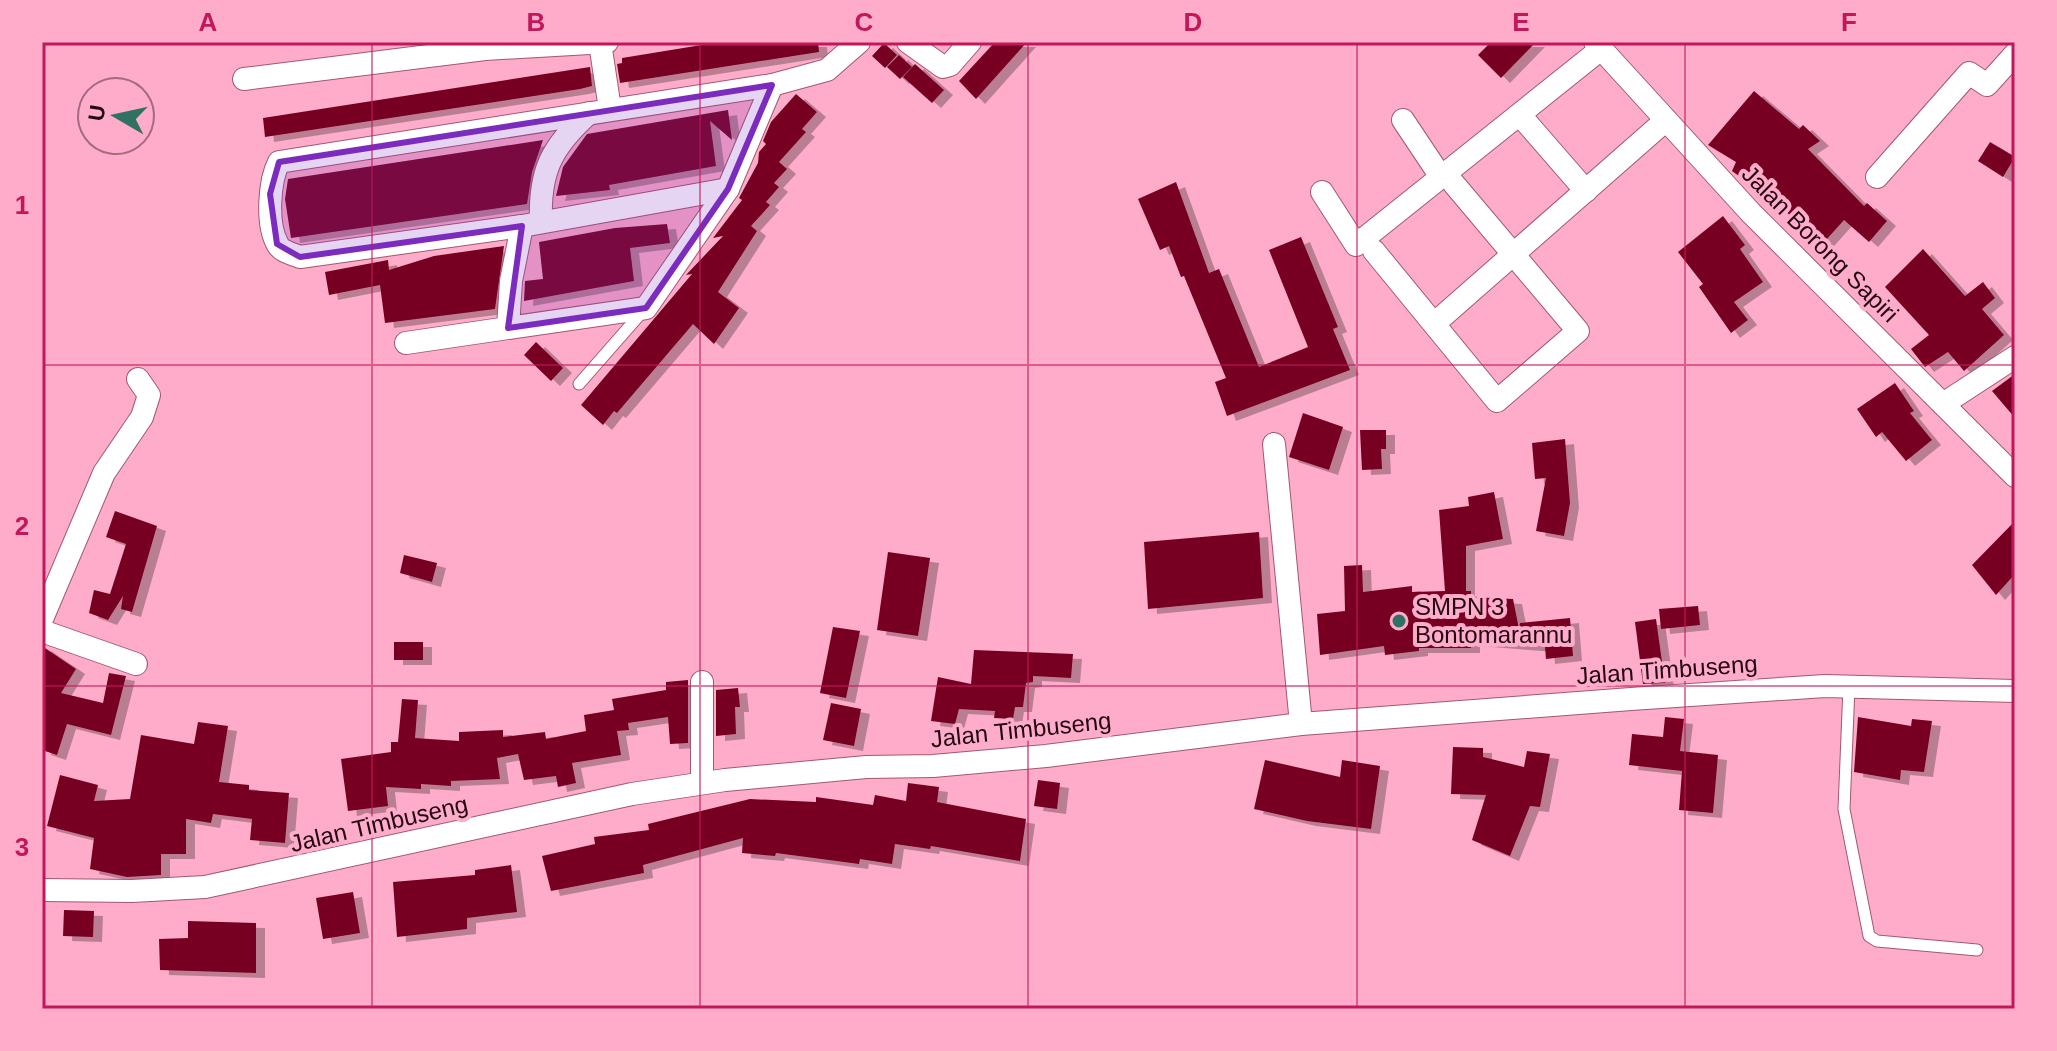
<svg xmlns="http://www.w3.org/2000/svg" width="2057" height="1051" font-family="Arial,sans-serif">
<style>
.building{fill:#770121;filter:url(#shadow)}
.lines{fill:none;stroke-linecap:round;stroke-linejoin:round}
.service-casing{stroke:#a15873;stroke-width:13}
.minor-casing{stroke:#a15873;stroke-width:24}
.service{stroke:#fff;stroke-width:11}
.minor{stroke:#fff;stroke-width:22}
.marked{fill:#7b2cbf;fill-opacity:0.2;stroke:#7b2cbf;stroke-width:6;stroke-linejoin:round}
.grid{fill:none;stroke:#c2185b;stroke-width:2;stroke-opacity:0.55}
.poi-dot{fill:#2f7263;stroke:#feacc9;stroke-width:3}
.labels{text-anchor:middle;stroke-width:8;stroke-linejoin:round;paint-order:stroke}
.street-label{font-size:24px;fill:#230713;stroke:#feacc9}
.poi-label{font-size:24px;fill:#230713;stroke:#feacc9;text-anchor:start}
.neatline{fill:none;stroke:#c2185b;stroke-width:3}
.grid-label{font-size:26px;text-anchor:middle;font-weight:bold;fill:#c2185b}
</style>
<defs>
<filter id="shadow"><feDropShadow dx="9" dy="5" stdDeviation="0" flood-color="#0004"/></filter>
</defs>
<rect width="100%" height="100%" fill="#feacc9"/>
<g class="building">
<polygon points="720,42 818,42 819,52 620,83 617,64 622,63 622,58"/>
<polygon points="995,42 1027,42 976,99 959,81"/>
<polygon points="1491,42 1536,42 1501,78 1478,55"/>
<polygon points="884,43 897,55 885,68 872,56"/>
<polygon points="899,55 912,67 900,79 887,67"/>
<polygon points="915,64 944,90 932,103 903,77"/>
<polygon points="590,67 592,86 580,89 265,137 263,118"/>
<polygon points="1754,91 1799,129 1803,125 1820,141 1808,149 1864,206 1867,203 1887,221 1869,242 1844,220 1818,249 1799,231 1802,227 1753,180 1750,184 1732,171 1736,162 1708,145"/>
<polygon points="796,94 817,112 802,129 806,132 779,162 787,169 774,183 779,187 766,202 770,205 751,226 757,231 718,292 739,308 714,344 693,324 617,413 614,411 603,425 581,405 692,274 686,275 723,236 713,238 742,200 739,198 758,163 759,152 766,144 763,141 771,122"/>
<polygon points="728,110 732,140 710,121 716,166 609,185 610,190 556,196 563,167 587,134"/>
<polygon points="543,140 532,172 527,204 291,238 285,199 288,179"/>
<polygon points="1990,142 2015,157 2003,177 1978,161"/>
<polygon points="1176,182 1209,273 1219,269 1259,367 1308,347 1269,250 1301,237 1338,327 1333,329 1350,370 1227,416 1215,382 1226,378 1184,276 1181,277 1169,246 1160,250 1138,199"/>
<polygon points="1723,216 1745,245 1740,249 1763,282 1734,302 1748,320 1731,333 1699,287 1703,284 1678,252"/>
<polygon points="667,224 670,243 630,248 634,281 524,301 525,281 543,279 539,242 615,228"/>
<polygon points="504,246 495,309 385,323 380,285 329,295 325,272 388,260 389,270 434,256"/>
<polygon points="1923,249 1965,296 1983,282 1995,298 1982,309 2004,335 1964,371 1948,352 1925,367 1911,349 1929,335 1885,287"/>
<polygon points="536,342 563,368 551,381 524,355"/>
<polygon points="2015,374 2015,418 1992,391"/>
<polygon points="1895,383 1914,411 1910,413 1932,440 1906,461 1882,432 1876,437 1857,409"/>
<polygon points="1303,413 1343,427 1329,470 1289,457"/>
<polygon points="1360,430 1386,430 1386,449 1381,449 1382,469 1362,470"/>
<polygon points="1565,439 1570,503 1564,536 1536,531 1546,478 1535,479 1532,443"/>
<polygon points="1494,492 1503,539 1466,546 1466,591 1471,591 1471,597 1513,599 1519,629 1520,623 1570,618 1573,656 1546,659 1545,647 1471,641 1471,648 1419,648 1419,651 1385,655 1384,646 1320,655 1317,614 1345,611 1344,566 1362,565 1363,592 1412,586 1412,592 1445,591 1439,510 1469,506 1468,497"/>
<polygon points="115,511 157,526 132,612 121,609 123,596 108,620 89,613 94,590 110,594 126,544 106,537"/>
<polygon points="2015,521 2015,574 1996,595 1972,565"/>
<polygon points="1259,532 1263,598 1148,609 1144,542"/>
<polygon points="888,552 930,558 918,636 877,630"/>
<polygon points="404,555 437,563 432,582 400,573"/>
<polygon points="1698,606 1700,625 1661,629 1659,609"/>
<polygon points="1656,619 1665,683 1643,684 1635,622"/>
<polygon points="833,627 860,631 846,698 820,693"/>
<rect x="394" y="642" width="29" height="18"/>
<polygon points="42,646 76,669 61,693 103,703 109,673 126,676 111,735 67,724 57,755 42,750"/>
<polygon points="974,650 1073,654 1071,678 1033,676 1033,682 1026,683 1023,707 1015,707 1013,719 994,718 995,711 959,709 955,724 931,721 938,677 971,684"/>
<polygon points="688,680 688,743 670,744 668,717 628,723 629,730 617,731 621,755 572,763 576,783 558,787 556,776 524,780 518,754 497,758 500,779 451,781 451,786 421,784 421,789 386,787 388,806 348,811 341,759 391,752 391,742 398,742 402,699 418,700 415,738 459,741 459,732 503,730 503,737 545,732 546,739 586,731 584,715 614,710 612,699 666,690 666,682"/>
<polygon points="738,688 740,707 735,707 736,734 716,736 716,690"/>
<polygon points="831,703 861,709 854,746 823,740"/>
<polygon points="1665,717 1684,719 1680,751 1718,755 1713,813 1679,810 1682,771 1629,765 1632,734 1663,737"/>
<polygon points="1858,717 1911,726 1912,719 1932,721 1924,772 1901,770 1900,780 1854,772"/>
<polygon points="198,722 228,726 219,782 249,785 249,790 289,793 285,843 250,840 252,819 213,814 211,823 186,819 186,854 161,854 161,875 127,877 90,869 94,838 47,826 60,775 98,785 94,801 130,799 141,735 194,744"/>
<polygon points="1453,747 1483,748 1483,757 1524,767 1527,751 1550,754 1540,807 1530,806 1510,856 1472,840 1486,795 1451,794"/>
<polygon points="1265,760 1340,777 1342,760 1380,766 1371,829 1307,821 1254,809"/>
<polygon points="1038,780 1060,783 1057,809 1034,806"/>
<polygon points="908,783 939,787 937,802 1026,819 1020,861 931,846 930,849 895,844 892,864 860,859 859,864 776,853 775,856 742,853 743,838 643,865 644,873 551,891 542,856 595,844 594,837 649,830 648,824 750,799 816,802 816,797 873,805 875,795 906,801"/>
<polygon points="511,865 517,912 467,918 467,929 397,937 393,882 475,875 475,870"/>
<polygon points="353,892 360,933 323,939 316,898"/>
<polygon points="64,910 94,911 93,937 63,936"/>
<polygon points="188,921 256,923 256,973 160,970 159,939 188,938"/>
</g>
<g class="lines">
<defs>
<g id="service">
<polyline points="579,384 643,311"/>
<polyline points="1849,687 1844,809 1869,936 1877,941 1977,950"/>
</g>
<g id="minor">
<polyline points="908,42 943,67 950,65 970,42"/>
<polyline points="1595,42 1751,213 2015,476"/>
<polyline points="600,43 610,109"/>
<polyline points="244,79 485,49 607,42"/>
<polyline points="1403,120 1441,177"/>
<polyline points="1526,122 1586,191"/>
<polyline points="1877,177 1969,73 1987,85 2015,54"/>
<path d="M728,189L522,226L300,257C293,254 282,252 278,245C266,225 269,181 279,162L772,85"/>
<polyline points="1322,192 1356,245 1601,49"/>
<path d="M541,222C539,172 551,147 589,113"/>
<polyline points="522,226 511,281 508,328 646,308 728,189 772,85 827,70 859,42"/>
<polyline points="1374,251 1497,401 1578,331 1454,184"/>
<polyline points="1435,323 1666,120"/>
<polyline points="406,343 508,328"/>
<polyline points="1943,404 2015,357"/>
<polyline points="1274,444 1301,724"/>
<polyline points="42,619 104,473 142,417 149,395 138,379"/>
<polyline points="42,631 136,664"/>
<polyline points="702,682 702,783"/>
<polyline points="42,890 132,891 205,887 632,794 725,780 866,767 933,766 1046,756 1301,724 1631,699 1825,686 2015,691"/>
</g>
</defs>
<use href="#service" class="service-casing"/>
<use href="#minor" class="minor-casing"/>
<use href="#service" class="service"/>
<use href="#minor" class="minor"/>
</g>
<path class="marked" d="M772,85L728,189L646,308L508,328L522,226L300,257L277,244L270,194L279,162Z"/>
<path class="grid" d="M372,42V1009M700,42V1009M1028,42V1009M1357,42V1009M1685,42V1009M42,365H2015M42,686H2015"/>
<circle class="poi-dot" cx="1399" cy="621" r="8"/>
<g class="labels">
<g class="street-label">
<text transform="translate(1820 244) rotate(45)" y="8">Jalan Borong Sapiri</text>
<text transform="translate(1667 670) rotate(-4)" y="8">Jalan Timbuseng</text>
<text transform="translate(1021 730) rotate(-6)" y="8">Jalan Timbuseng</text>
<text transform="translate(379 824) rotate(-13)" y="8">Jalan Timbuseng</text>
</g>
<g class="poi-label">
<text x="1415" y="615">SMPN 3<tspan x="1415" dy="28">Bontomarannu</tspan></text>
</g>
</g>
<rect width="2057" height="1051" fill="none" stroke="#feacc9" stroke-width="88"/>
<g transform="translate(116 116) rotate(279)"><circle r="38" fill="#feacc9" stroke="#a66a80" stroke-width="2"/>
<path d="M0-6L14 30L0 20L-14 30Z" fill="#2f7263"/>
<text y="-12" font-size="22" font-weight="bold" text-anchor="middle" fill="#230713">U</text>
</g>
<rect x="44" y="44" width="1969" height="963" class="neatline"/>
<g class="grid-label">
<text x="208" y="31">A</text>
<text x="536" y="31">B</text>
<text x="864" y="31">C</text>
<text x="1193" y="31">D</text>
<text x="1521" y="31">E</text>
<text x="1849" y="31">F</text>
<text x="22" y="214">1</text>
<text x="22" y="535">2</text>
<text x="22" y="856">3</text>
</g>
</svg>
